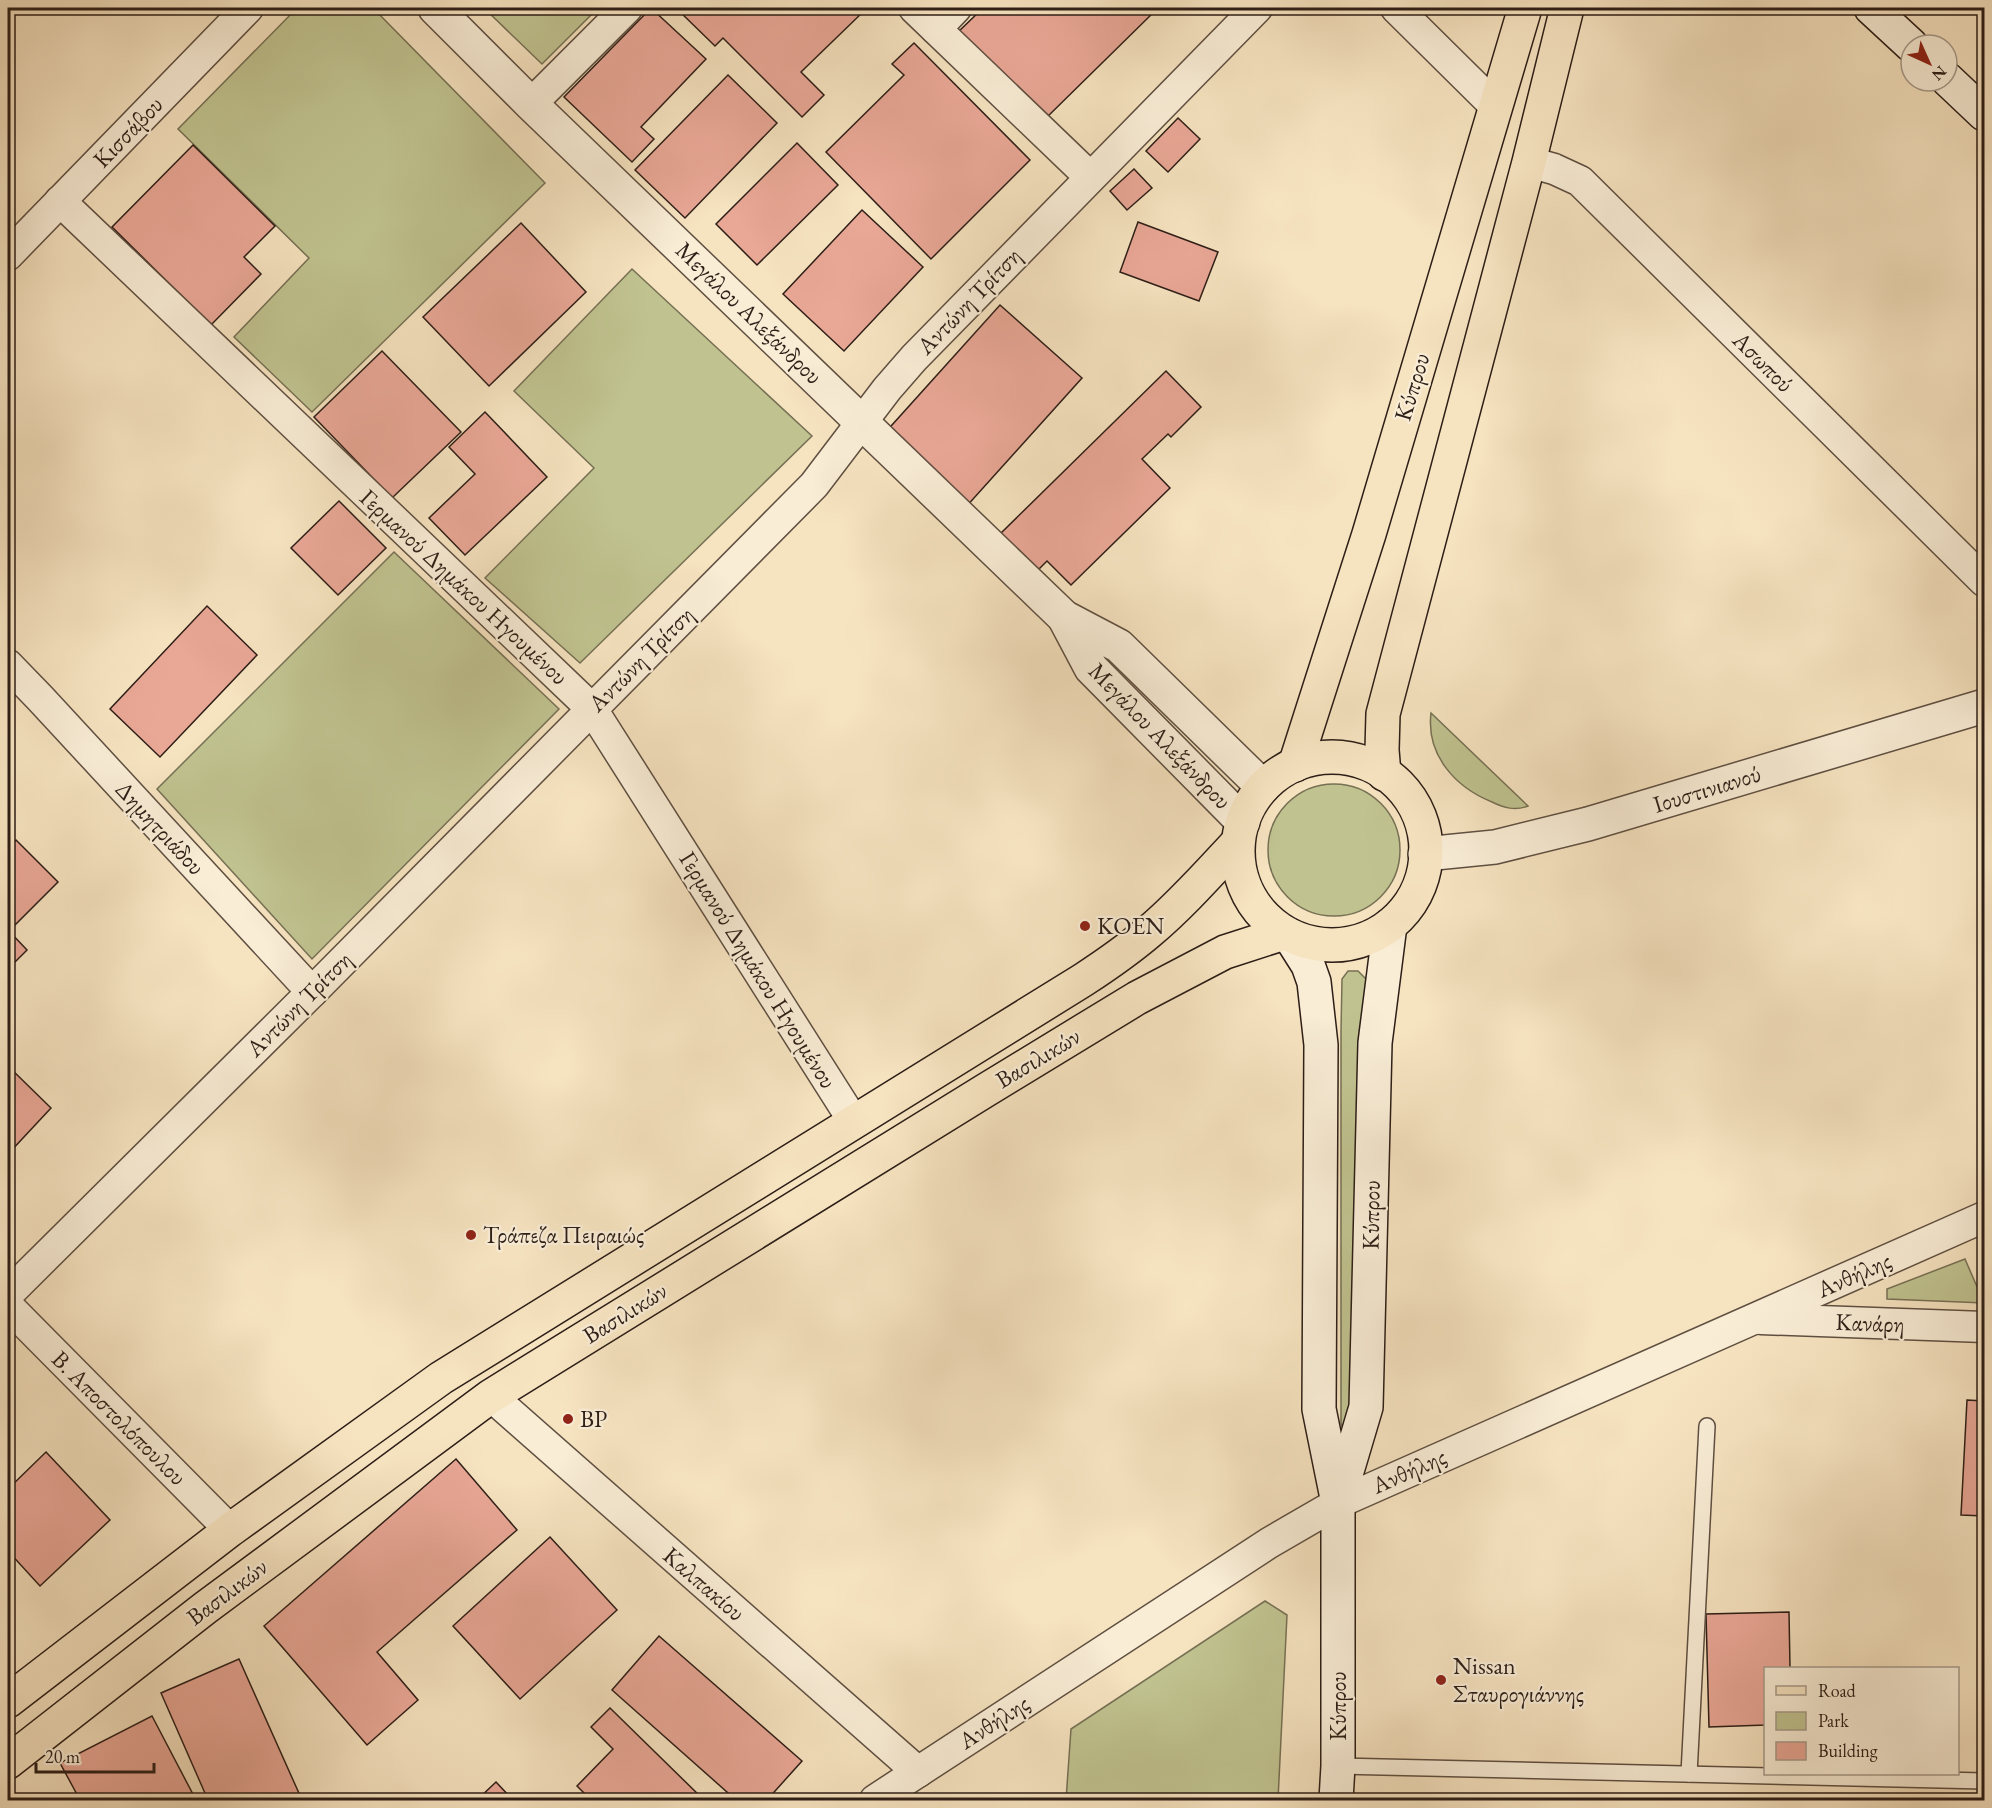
<svg xmlns="http://www.w3.org/2000/svg" width="1992" height="1808" font-family="'EB Garamond',serif">
<style>
.green{fill:#c0c390;stroke:#767054;stroke-width:1.5}
.building{fill:#e9a796;stroke:#2d1e17;stroke-width:1.5}
.lines{fill:none;stroke-linecap:round;stroke-linejoin:round}
.service-casing{stroke:#5f4f41;stroke-width:18}
.minor-casing{stroke:#5f4f41;stroke-width:33}
.tertiary-casing{stroke:#5f4f41;stroke-width:36}
.secondary-casing{stroke:#2d1e17;stroke-width:36}
.primary-casing{stroke:#2d1e17;stroke-width:36}
.service{stroke:#f9edd6;stroke-width:15}
.minor{stroke:#f9edd6;stroke-width:30}
.tertiary{stroke:#f9edd6;stroke-width:33}
.secondary{stroke:#f9edd6;stroke-width:33}
.primary{stroke:#f6e3c0;stroke-width:33}
.poi-dot{fill:#8f2418;stroke:#f9edd6;stroke-width:2}
.labels{text-anchor:middle;stroke-width:4.5;stroke-linejoin:round;paint-order:stroke}
.street-label{font-size:24px;fill:#2d1e17;stroke:#f9edd6}
.poi-label{font-size:24px;fill:#2d1e17;stroke:#f9edd6;text-anchor:start}
</style>
<rect width="100%" height="100%" fill="#f6e3c0"/>
<filter id="stains"><feTurbulence type="fractalNoise" baseFrequency=".00333" numOctaves="4"/><feColorMatrix values="0 0 0 0 .2 0 0 0 0 .09 0 0 0 0 .02 0 0 0 .5 -.17"/></filter>
<radialGradient id="worn" r=".72"><stop offset=".6" stop-color="#630" stop-opacity="0"/><stop offset="1" stop-color="#630" stop-opacity=".3"/></radialGradient>
<g class="green">
<polygon points="297,8 373,8 545,183 312,412 234,337 309,258 178,129"/>
<polygon points="484,8 598,8 542,64"/>
<polygon points="632,269 812,436 580,663 485,578 594,468 514,391"/>
<polygon points="394,552 559,709 312,959 157,789"/>
<path d="M1431,713L1528,806C1515,811 1504,808 1492,802C1455,787 1426,755 1431,713Z"/>
<circle cx="1334" cy="850" r="66"/>
<polygon points="1348,971 1358,971 1366,979 1355,1201 1353,1424 1343,1428 1341,1424 1341,1032 1342,979"/>
<polygon points="1965,1259 1984,1303 1887,1299 1887,1289"/>
<polygon points="1265,1601 1287,1615 1278,1800 1066,1800 1071,1729"/>
</g>
<g class="building">
<polygon points="651,8 706,59 641,127 654,139 632,162 564,97"/>
<polygon points="676,8 863,8 865,10 801,72 824,95 802,117 723,38 715,46"/>
<polygon points="983,8 1158,8 1042,122 955,35"/>
<polygon points="914,43 1030,160 931,259 826,152 904,75 892,64"/>
<polygon points="728,75 777,123 685,218 635,170"/>
<polygon points="1178,118 1200,139 1168,172 1146,151"/>
<polygon points="797,143 838,185 757,265 716,224"/>
<polygon points="193,145 275,226 244,257 261,274 211,325 112,227"/>
<polygon points="1134,169 1152,188 1127,210 1110,191"/>
<polygon points="862,210 923,267 844,351 783,294"/>
<polygon points="1138,222 1218,252 1199,301 1120,272"/>
<polygon points="521,223 586,292 489,386 423,317"/>
<polygon points="1000,305 1082,378 965,508 883,435"/>
<polygon points="382,351 461,432 392,498 314,417"/>
<polygon points="1166,371 1201,407 1171,437 1168,434 1142,459 1170,488 1071,585 1047,561 1036,572 999,535"/>
<polygon points="485,412 547,477 465,555 429,518 475,474 449,447"/>
<polygon points="339,501 386,548 338,595 291,548"/>
<polygon points="207,606 257,655 160,757 110,709"/>
<polygon points="16,840 58,882 9,931 27,950 9,968 8,848"/>
<polygon points="8,1066 51,1108 8,1154"/>
<polygon points="1967,1400 1984,1401 1984,1516 1961,1515"/>
<polygon points="46,1452 110,1520 40,1586 8,1551 8,1489"/>
<polygon points="456,1459 517,1530 377,1652 418,1700 367,1745 264,1626"/>
<polygon points="550,1537 617,1610 520,1699 453,1626"/>
<polygon points="1789,1612 1790,1668 1766,1668 1766,1725 1709,1727 1706,1614"/>
<polygon points="659,1636 802,1761 767,1800 736,1800 612,1690"/>
<polygon points="239,1659 302,1800 208,1800 161,1693"/>
<polygon points="610,1708 704,1800 591,1800 577,1786 613,1749 591,1727"/>
<polygon points="152,1716 196,1800 80,1800 60,1763"/>
<polygon points="496,1782 513,1800 477,1800"/>
</g>
<g class="lines">
<defs>
<g id="service">
<polyline points="1338,1766 1984,1781"/>
<polyline points="1689,1774 1707,1426"/>
</g>
<g id="minor">
<polyline points="914,8 1090,177"/>
<polyline points="1396,8 1495,106"/>
<polyline points="936,29 956,8"/>
<polyline points="531,104 627,8"/>
<polyline points="1529,162 1554,169 1580,181 1984,581"/>
<polyline points="60,201 592,709 854,1122"/>
<polyline points="8,255 248,8"/>
<polyline points="8,665 40,698 312,992"/>
<polyline points="8,1294 312,992 814,485 887,389 914,358 1257,8"/>
<polyline points="8,1306 230,1530"/>
<polyline points="1761,1319 1984,1327"/>
<polyline points="491,1396 918,1772"/>
<polyline points="875,1800 1269,1543 1338,1503 1984,1217"/>
</g>
<g id="tertiary">
<polyline points="435,8 531,104 1064,617 1119,646 1263,787"/>
<polyline points="1064,617 1091,668 1243,822"/>
<polyline points="1425,854 1495,847 1588,824 1984,706"/>
</g>
<g id="secondary">
<polyline points="1871,8 1911,45"/>
<polyline points="1947,79 1984,114"/>
<polyline points="1289,935 1308,965 1314,982 1321,1045 1319,1409 1338,1503 1338,1766 1336,1800"/>
<polyline points="1339,1498 1366,1407 1375,1043 1390,925"/>
</g>
<g id="primary">
<circle cx="1332" cy="851" r="94"/>
<polyline points="1295,765 1369,534 1525,8"/>
<polyline points="1384,774 1382,750 1383,714 1529,162 1567,8"/>
<path d="M8,1701L230,1530L441,1378L1083,980C1106,965 1129,949 1150,931C1182,904 1210,872 1238,842"/>
<polyline points="8,1762 205,1608 491,1396 986,1090 1137,998 1225,952 1284,933"/>
</g>
</defs>
<use href="#service" class="service-casing"/>
<use href="#minor" class="minor-casing"/>
<use href="#tertiary" class="tertiary-casing"/>
<use href="#secondary" class="secondary-casing"/>
<use href="#primary" class="primary-casing"/>
<use href="#service" class="service"/>
<use href="#minor" class="minor"/>
<use href="#tertiary" class="tertiary"/>
<use href="#secondary" class="secondary"/>
<use href="#primary" class="primary"/>
</g>
<g class="poi-dot">
<circle cx="1085" cy="926" r="6"/>
<circle cx="471" cy="1235" r="6"/>
<circle cx="568" cy="1419" r="6"/>
<circle cx="1441" cy="1680" r="6"/>
</g>
<g class="labels">
<g class="street-label">
<text transform="translate(128 132) rotate(-46)" y="8">Κισσάβου</text>
<text transform="translate(969 301) rotate(-46)" y="8">Αντώνη Τρίτση</text>
<text transform="translate(749 313) rotate(44)" y="8">Μεγάλου Αλεξάνδρου</text>
<text transform="translate(1763 362) rotate(45)" y="8">Ασωπού</text>
<text transform="translate(1412 387) rotate(-73)" y="8">Κύπρου</text>
<text transform="translate(464 587) rotate(43)" y="8">Γερμανού Δημάκου Ηγουμένου</text>
<text transform="translate(641 659) rotate(-45)" y="8">Αντώνη Τρίτση</text>
<text transform="translate(1160 736) rotate(46)" y="8">Μεγάλου Αλεξάνδρου</text>
<text transform="translate(1707 789) rotate(-17)" y="8">Ιουστινιανού</text>
<text transform="translate(160 828) rotate(47)" y="8">Δημητριάδου</text>
<text transform="translate(758 970) rotate(58)" y="8">Γερμανού Δημάκου Ηγουμένου</text>
<text transform="translate(299 1004) rotate(-45)" y="8">Αντώνη Τρίτση</text>
<text transform="translate(1038 1058) rotate(-31)" y="8">Βασιλικών</text>
<text transform="translate(1371 1215) rotate(-89)" y="8">Κύπρου</text>
<text transform="translate(1854 1275) rotate(-24)" y="8">Ανθήλης</text>
<text transform="translate(625 1313) rotate(-32)" y="8">Βασιλικών</text>
<text transform="translate(1870 1323) rotate(2)" y="8">Κανάρη</text>
<text transform="translate(119 1418) rotate(45)" y="8">Β. Αποστολόπουλου</text>
<text transform="translate(1409 1471) rotate(-24)" y="8">Ανθήλης</text>
<text transform="translate(704 1584) rotate(41)" y="8">Καλπακίου</text>
<text transform="translate(227 1592) rotate(-37)" y="8">Βασιλικών</text>
<text transform="translate(1338 1706) rotate(-90)" y="8">Κύπρου</text>
<text transform="translate(994 1722) rotate(-33)" y="8">Ανθήλης</text>
</g>
<g class="poi-label">
<text x="1097" y="934">KOEN</text>
<text x="483" y="1243">Τράπεζα Πειραιώς</text>
<text x="580" y="1427">BP</text>
<text x="1453" y="1674">Nissan<tspan x="1453" dy="28">Σταυρογιάννης</tspan></text>
</g>
</g>
<rect width="1992" height="1808" fill="none" stroke="#f6e3c0" stroke-width="30"/>
<rect x="9" y="9" width="1974" height="1790" fill="none" stroke="#2d1e17" stroke-width="3"/>
<rect x="15" y="15" width="1962" height="1778" fill="none" stroke="#2d1e17" stroke-width="1.5"/>
<rect x="1764" y="1667" width="195" height="108" fill="#f9edd6" stroke="#a79a8a" stroke-width="1.5"/>
<rect x="1776" y="1686" width="30" height="9" fill="#f6e3c0" stroke="#a79a8a" stroke-width="1.5"/>
<text x="1818" y="1697" font-size="18" fill="#2d1e17">Road</text>
<rect x="1776" y="1712" width="30" height="18" fill="#c0c390" stroke="#a79a8a" stroke-width="1.5"/>
<text x="1818" y="1727" font-size="18" fill="#2d1e17">Park</text>
<rect x="1776" y="1742" width="30" height="18" fill="#e9a796" stroke="#a79a8a" stroke-width="1.5"/>
<text x="1818" y="1757" font-size="18" fill="#2d1e17">Building</text>
<g transform="translate(1929 63) rotate(135)"><circle r="28" fill="#f9edd6" stroke="#a79a8a" stroke-width="1.5"/>
<path d="M0-4.5L10 22L0 15L-10 22Z" fill="#8f2418"/>
<text y="-9" font-size="16" font-weight="bold" text-anchor="middle" fill="#2d1e17">N</text>
</g>
<path d="M36 1763v9h118v-9" fill="none" stroke="#2d1e17" stroke-width="3"/>
<text x="45" y="1763" font-size="18" fill="#2d1e17" stroke="#f9edd6" stroke-width="4.5" paint-order="stroke">20 m</text>
<rect width="100%" height="100%" filter="url(#stains)"/>
<rect width="100%" height="100%" fill="url(#worn)"/>
</svg>
